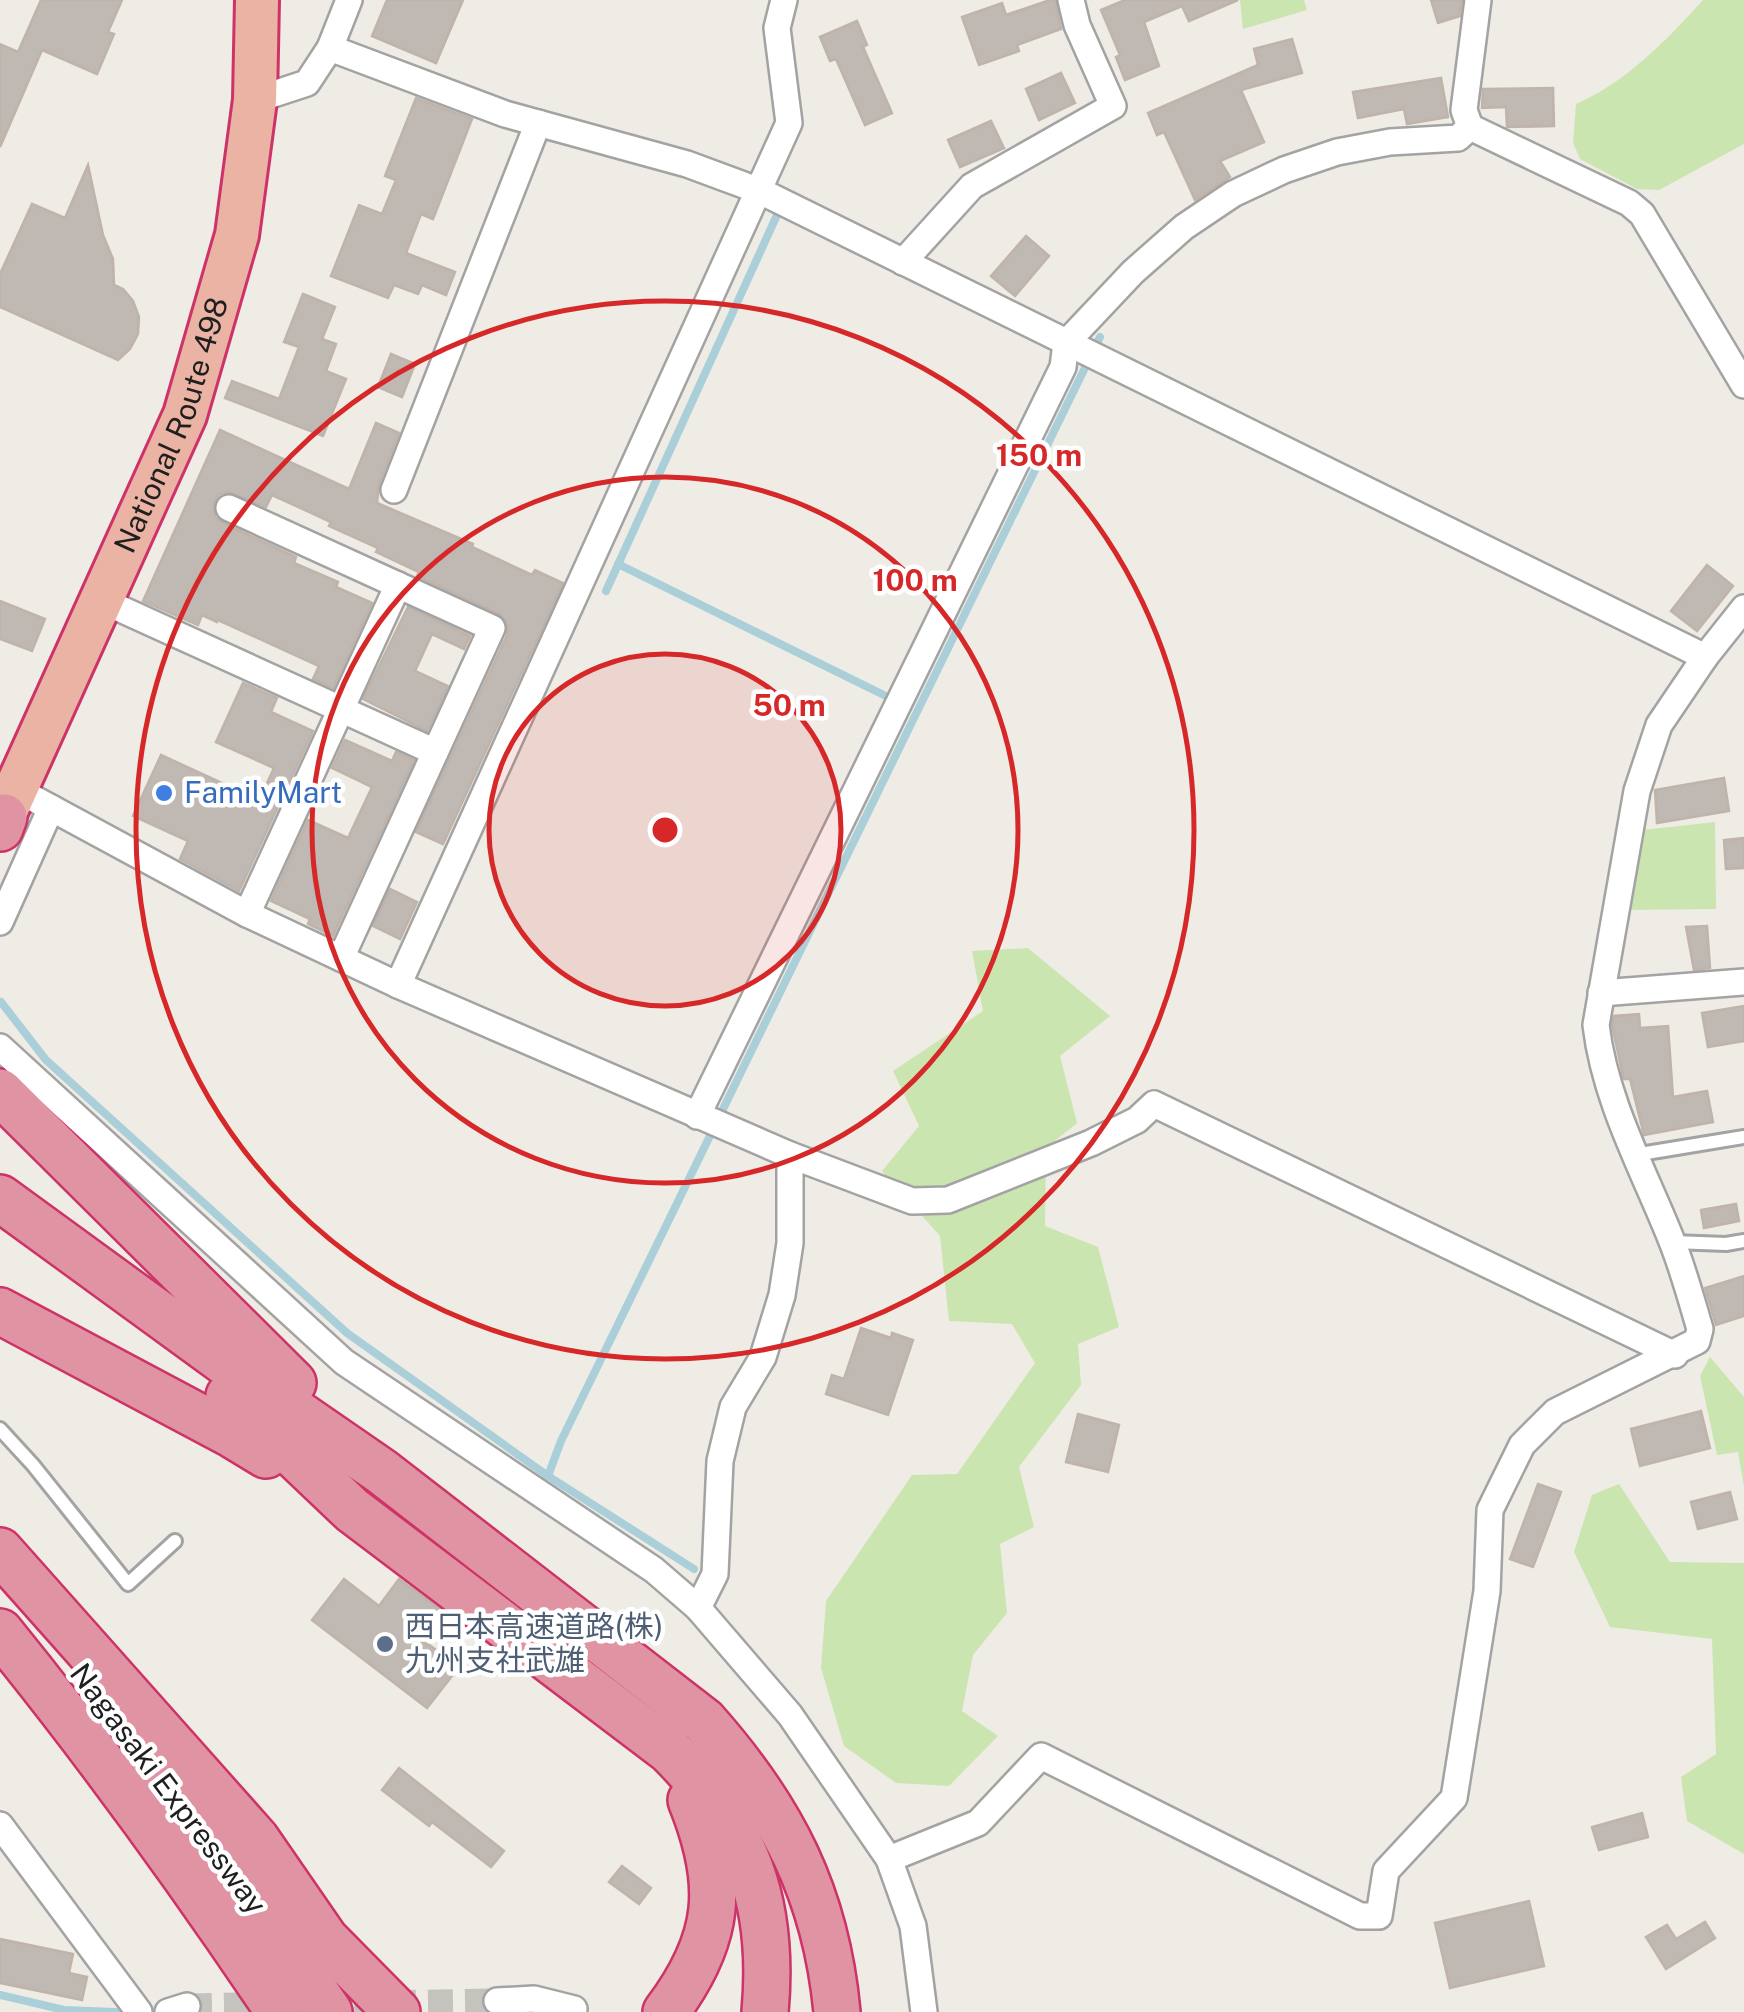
<svg xmlns="http://www.w3.org/2000/svg" width="1744" height="2012" font-family="'Public Sans','Noto Sans JP',sans-serif">
<style>
.grass{fill:#cbe5b0}
.lines{fill:none;stroke-linecap:round;stroke-linejoin:round}
.stream{stroke:#aacfd9;stroke-width:8}
.building{fill:#bfb8b3;stroke:#bfb3aa;stroke-width:2.5}
.minor-tunnel{stroke:#c5c3be;stroke-width:25;stroke-dasharray:25 12;stroke-linecap:butt}
.service-casing{stroke:#a3a3a3;stroke-width:18}
.minor-casing{stroke:#a3a3a3;stroke-width:30}
.trunk-casing{stroke:#cd3369;stroke-width:48}
.motorway-casing{stroke:#cd3369;stroke-width:50}
.service{stroke:#fff;stroke-width:12}
.minor{stroke:#fff;stroke-width:25}
.trunk{stroke:#eab3a4;stroke-width:42}
.motorway{stroke:#e094a3;stroke-width:45}
.ring{fill:none;stroke:#d62828;stroke-width:5}
.shop-dot{fill:#3f7fe0;stroke:#fff;stroke-width:4}
.service-dot{fill:#5c6f8a;stroke:#fff;stroke-width:4}
.labels{text-anchor:middle;stroke-width:9;stroke-linejoin:round;paint-order:stroke}
.street-label{font-size:30px;fill:#1f1f1f;stroke:#fff}
.shop-label{font-size:30px;fill:#366cbe;stroke:#fff;text-anchor:start}
.service-label{font-size:30px;fill:#4e5e75;stroke:#fff;text-anchor:start}
.centre{fill:#d62828;stroke:#fff;stroke-width:5}
.ring-label{font-size:30px;text-anchor:middle;font-weight:bold;fill:#d62828;stroke:#fff;stroke-width:9;stroke-linejoin:round;paint-order:stroke}
</style>
<rect width="100%" height="100%" fill="#efece6"/>
<g class="grass">
<polygon points="1240,0 1304,0 1307,10 1243,29"/>
<path d="M1703,0H1744V144L1659,190L1637,189L1580,159L1573,143L1576,104C1625,83 1668,39 1703,0Z"/>
<polygon points="1715,822 1716,909 1625,910 1642,830"/>
<polygon points="1028,948 1110,1016 1060,1056 1077,1123 1046,1148 1045,1226 1098,1247 1119,1327 1078,1344 1081,1385 1019,1467 1034,1527 1000,1544 1007,1613 973,1655 962,1711 998,1736 949,1786 896,1783 844,1746 821,1668 826,1601 912,1475 957,1474 1035,1363 1012,1324 949,1321 940,1236 882,1171 919,1126 893,1071 983,1011 972,951"/>
<polygon points="1710,1357 1744,1397 1744,1487 1738,1452 1717,1455 1700,1376"/>
<polygon points="1619,1484 1670,1562 1744,1563 1744,1854 1687,1821 1681,1777 1716,1754 1712,1639 1610,1627 1574,1552 1592,1495"/>
</g>
<g class="lines">
<g class="stream">
<polyline points="618,564 896,701"/>
<polyline points="606,591 777,215"/>
<polyline points="1,1002 46,1060 347,1333 548,1476 694,1569"/>
<polyline points="548,1476 561,1441 1100,337"/>
<polyline points="0,1995 64,2010 116,2012"/>
</g>
</g>
<g class="building">
<polygon points="41,0 122,0 108,32 114,34 97,74 42,50 0,147 0,44 18,52"/>
<polygon points="387,0 463,0 436,63 372,36"/>
<polygon points="1050,0 1055,0 1061,29 1017,45 1019,51 979,65 962,17 1002,3 1006,15"/>
<polygon points="1125,0 1238,0 1189,21 1182,6 1144,22 1159,66 1125,80 1116,57 1120,55 1101,10"/>
<polygon points="1431,0 1462,0 1460,16 1438,23"/>
<polygon points="857,21 867,45 863,47 892,113 865,125 836,59 830,61 820,37"/>
<polygon points="1292,39 1302,73 1241,90 1264,142 1220,161 1230,177 1195,200 1164,132 1157,135 1148,113 1258,65 1254,49"/>
<polygon points="1061,73 1075,103 1039,120 1026,89"/>
<polygon points="1441,78 1448,117 1407,124 1404,109 1358,118 1353,92"/>
<polygon points="1553,88 1554,126 1507,127 1506,107 1482,108 1483,89"/>
<polygon points="416,98 472,119 433,219 421,214 406,253 455,272 446,295 422,285 418,294 394,285 388,298 331,276 359,205 382,214 396,180 385,176"/>
<polygon points="991,121 1004,148 960,167 948,140"/>
<polygon points="88,165 103,235 113,259 114,285 123,289 133,301 139,317 138,334 130,349 118,360 0,307 0,274 32,204 65,218"/>
<polygon points="1026,236 1049,256 1015,296 991,276"/>
<polygon points="303,294 335,307 322,339 336,344 326,371 346,379 323,436 225,398 232,381 279,399 299,347 284,342"/>
<polygon points="391,354 415,364 402,397 378,387"/>
<polygon points="376,423 399,433 379,484 377,503 473,544 472,547 532,575 535,570 563,583 443,844 416,832 507,635 508,626 500,614 417,576 419,572 376,552 378,548 329,526 331,522 272,495 266,507 228,492 220,494 214,502 215,517 221,522 296,557 294,563 338,582 336,587 372,603 333,688 313,679 319,666 218,620 217,622 202,615 198,625 143,601 220,430 349,489"/>
<polygon points="1707,565 1733,586 1697,631 1671,611"/>
<polygon points="0,601 45,619 32,651 0,639"/>
<polygon points="408,607 470,636 464,649 432,634 415,671 448,686 427,731 363,699"/>
<polygon points="243,683 277,698 271,712 313,731 239,891 180,859 188,841 133,816 161,755 259,800 274,768 216,742"/>
<polygon points="345,740 392,761 396,752 414,760 333,936 308,924 310,919 271,901 308,820 348,838 372,787 332,768"/>
<polygon points="1724,778 1729,811 1657,823 1655,790"/>
<polygon points="1744,838 1744,868 1726,869 1724,840"/>
<polygon points="390,889 417,902 400,939 373,926"/>
<polygon points="1707,926 1710,968 1694,970 1686,927"/>
<polygon points="1744,1006 1744,1041 1708,1047 1702,1013"/>
<polygon points="1639,1014 1640,1028 1668,1026 1673,1097 1707,1091 1713,1122 1644,1135 1630,1079 1624,1079 1623,1076 1612,1025 1614,1016"/>
<polygon points="1736,1204 1739,1221 1704,1228 1701,1210"/>
<polygon points="1744,1276 1744,1316 1716,1325 1705,1288"/>
<polygon points="861,1328 891,1338 892,1333 913,1340 888,1415 826,1394 832,1375 844,1379"/>
<polygon points="1701,1411 1710,1448 1640,1466 1631,1429"/>
<polygon points="1078,1414 1119,1425 1108,1472 1066,1462"/>
<polygon points="1538,1484 1561,1492 1533,1567 1510,1559"/>
<polygon points="1730,1492 1737,1519 1698,1529 1691,1502"/>
<polygon points="344,1579 379,1606 399,1579 445,1613 424,1641 459,1667 427,1708 312,1620"/>
<polygon points="399,1768 504,1851 491,1867 432,1822 429,1826 382,1790"/>
<polygon points="1642,1813 1648,1837 1599,1850 1592,1827"/>
<polygon points="622,1866 651,1888 639,1904 609,1882"/>
<polygon points="1529,1901 1544,1966 1450,1988 1435,1923"/>
<polygon points="1705,1922 1715,1938 1666,1969 1646,1937 1667,1925 1676,1939"/>
<polygon points="0,1939 73,1954 69,1973 87,1977 82,2000 0,1983"/>
</g>
<g class="lines">
<g class="minor-tunnel">
<polyline points="317,2004 497,2001"/>
<polyline points="187,2006 277,2004"/>
</g>
<defs>
<g id="service">
<polyline points="1634,1155 1744,1137"/>
<polyline points="1673,1242 1726,1244 1744,1241"/>
<polyline points="0,1429 33,1465 128,1584 175,1541"/>
</g>
<g id="minor">
<polyline points="1478,0 1464,110 1470,127 1629,203 1642,214 1744,385"/>
<polyline points="330,48 505,114 687,164 760,191 1705,657"/>
<polyline points="255,100 307,83 330,48 349,0"/>
<polyline points="903,262 972,186 1113,106 1077,25 1071,0"/>
<polyline points="394,490 538,123"/>
<polyline points="229,508 492,628 341,958"/>
<polyline points="101,600 435,752"/>
<polyline points="16,789 247,914 398,985 790,1155 790,1243 782,1295 763,1357 733,1407 720,1461 715,1574 698,1608"/>
<polyline points="247,914 398,585"/>
<polyline points="0,922 51,808"/>
<polyline points="398,985 789,123 777,28 784,0"/>
<polyline points="1601,993 1744,982"/>
<polyline points="0,1047 344,1362 654,1570 698,1608 790,1715 889,1859 913,1926 924,2012"/>
<polyline points="697,1116 1063,367 1066,343 1133,272 1184,227 1233,194 1284,170 1337,152 1390,142 1458,138 1470,127"/>
<polyline points="790,1155 912,1201 948,1200 1091,1143 1137,1120 1154,1104 1675,1355"/>
<polyline points="0,1825 139,2012"/>
<path d="M889,1859L978,1823L1041,1756L1360,1916H1379L1386,1871L1454,1798L1487,1591L1490,1510L1522,1445L1555,1412L1697,1341L1700,1329C1691,1299 1683,1268 1671,1239C1643,1169 1605,1101 1596,1025L1637,791L1659,725L1705,657L1744,608"/>
<polyline points="497,2001 534,1999 574,2009"/>
<polyline points="168,2012 187,2006"/>
</g>
<g id="trunk">
<path id="s1" d="M0,824L185,415L237,235L255,100L257,0"/>
</g>
<g id="motorway">
<polyline points="0,828 4,817"/>
<polyline points="0,1092 293,1383"/>
<path d="M0,1198L265,1391L381,1471L704,1721C782,1809 826,1894 837,2012"/>
<polyline points="0,1311 233,1435 266,1455"/>
<path d="M229,1396L250,1413L352,1510L669,1750C747,1827 775,1902 765,2012"/>
<polyline points="0,1551 256,1839 325,1939 397,2012"/>
<path d="M0,1632C99,1754 191,1881 279,2012"/>
<polyline points="144,1752 228,1864 329,2012"/>
<path d="M666,2012C721,1939 725,1884 691,1800"/>
</g>
</defs>
<use href="#service" class="service-casing"/>
<use href="#minor" class="minor-casing"/>
<use href="#trunk" class="trunk-casing"/>
<use href="#motorway" class="motorway-casing"/>
<use href="#service" class="service"/>
<use href="#minor" class="minor"/>
<use href="#trunk" class="trunk"/>
<use href="#motorway" class="motorway"/>
</g>
<circle cx="665" cy="830" r="176" fill="#d62828" fill-opacity=".12"/>
<g class="ring">
<circle cx="665" cy="830" r="176"/>
<circle cx="665" cy="830" r="353"/>
<circle cx="665" cy="830" r="529"/>
</g>
<circle class="shop-dot" cx="164" cy="793" r="10"/>
<circle class="service-dot" cx="385" cy="1644" r="10"/>
<g class="labels">
<g class="street-label">
<text dy="10" stroke="none"><textPath href="#s1" startOffset="435">National Route 498</textPath></text>
<text transform="translate(168 1789) rotate(53)" y="10">Nagasaki Expressway</text>
</g>
<g class="shop-label">
<text x="184" y="803">FamilyMart</text>
</g>
<g class="service-label">
<text x="405" y="1637">西日本高速道路(株)<tspan x="405" dy="34">九州支社武雄</tspan></text>
</g>
</g>
<circle cx="665" cy="830" r="15" class="centre"/>
<g class="ring-label">
<text x="1039" y="466">150 m</text>
<text x="915" y="591">100 m</text>
<text x="789" y="716">50 m</text>
</g>
</svg>
